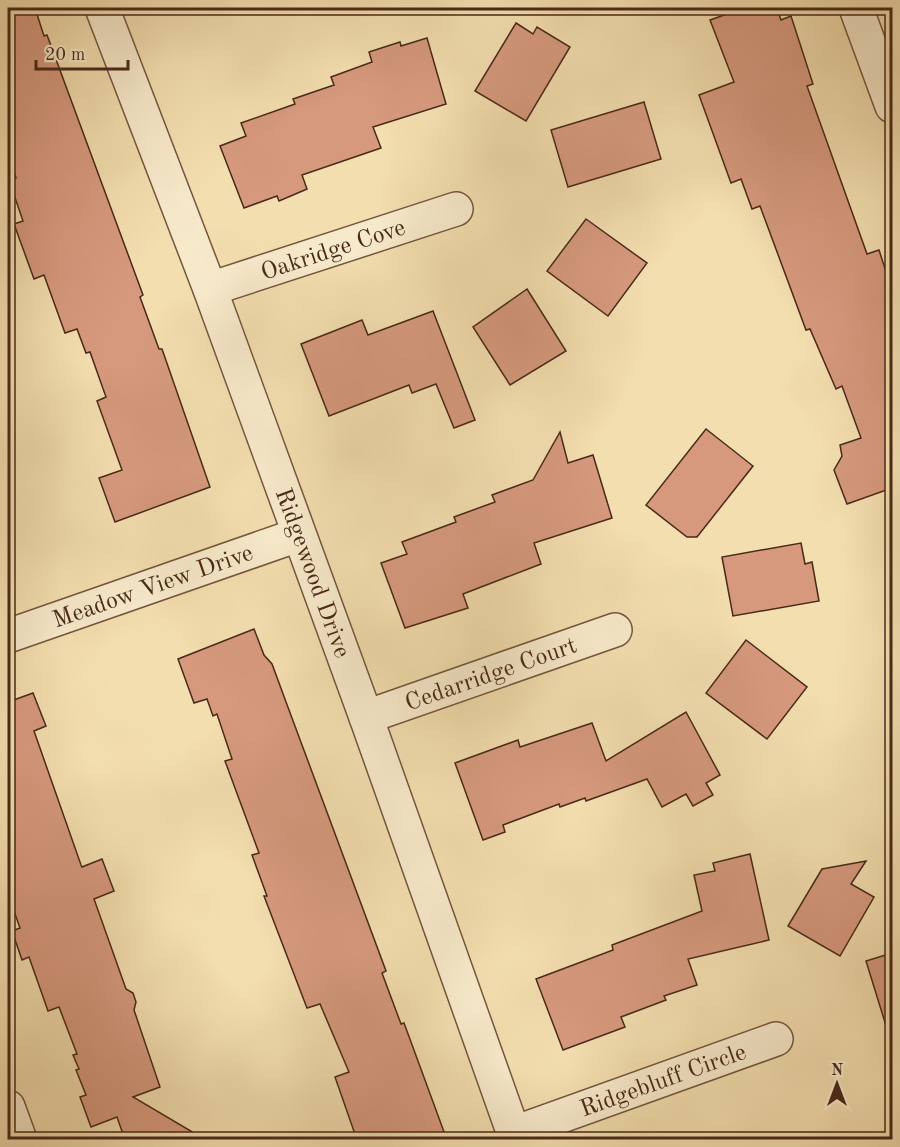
<svg xmlns="http://www.w3.org/2000/svg" width="900" height="1147" font-family="'Old Standard TT',serif">
<style>
.building{fill:#d6997e;stroke:#492919;stroke-width:1.5}
.lines{fill:none;stroke-linecap:round;stroke-linejoin:round}
.minor-casing{stroke:#74563e;stroke-width:36}
.minor{stroke:#f7eacb;stroke-width:33}
.labels{text-anchor:middle;stroke-width:4.5;stroke-linejoin:round;paint-order:stroke}
.street-label{font-size:24px;fill:#492919;stroke:#f7eacb}
</style>
<rect width="100%" height="100%" fill="#f3deaf"/>
<filter id="stains"><feTurbulence type="fractalNoise" baseFrequency=".00333" numOctaves="4"/><feColorMatrix values="0 0 0 0 .2 0 0 0 0 .09 0 0 0 0 .02 0 0 0 .5 -.17"/></filter>
<radialGradient id="worn" r=".72"><stop offset=".6" stop-color="#630" stop-opacity="0"/><stop offset="1" stop-color="#630" stop-opacity=".3"/></radialGradient>
<g class="building">
<polygon points="8,8 35,8 44,36 47,35 143,295 140,297 159,349 162,349 210,487 115,522 99,478 122,470 97,401 106,397 90,352 86,353 77,329 65,333 44,275 34,279 14,224 23,221 9,180 16,178 8,152"/>
<polygon points="744,8 777,8 781,20 791,16 813,84 807,86 867,254 879,250 892,290 892,488 847,504 834,470 842,456 840,445 861,438 842,386 836,389 810,329 806,330 760,206 752,209 741,179 731,183 699,95 734,82 710,20"/>
<polygon points="516,23 533,34 537,27 570,47 526,121 475,91"/>
<polygon points="427,38 446,104 373,127 381,148 302,175 307,189 279,201 277,196 244,208 220,146 246,136 241,123 295,104 293,99 334,85 331,77 372,62 369,52 400,42 401,46"/>
<polygon points="644,102 661,159 568,187 551,130"/>
<polygon points="586,219 647,263 608,316 547,271"/>
<polygon points="527,289 566,351 510,385 473,327"/>
<polygon points="433,311 475,420 454,428 436,384 412,393 409,385 329,416 301,344 362,320 368,335"/>
<polygon points="706,429 753,466 697,537 687,537 646,505"/>
<polygon points="560,432 568,463 593,455 612,518 534,543 541,564 463,594 468,608 405,628 381,563 407,554 402,542 456,522 454,517 495,502 492,495 533,480"/>
<polygon points="801,543 805,564 812,562 819,601 733,616 722,557"/>
<polygon points="254,629 264,655 272,664 289,710 386,971 382,973 401,1024 404,1023 447,1140 357,1140 335,1077 349,1072 320,1004 307,1008 264,896 267,896 252,855 259,853 225,761 232,759 217,714 213,716 207,699 194,703 178,659"/>
<polygon points="746,640 807,687 767,739 706,693"/>
<polygon points="33,693 46,726 34,731 81,865 82,867 102,859 114,891 94,899 126,989 133,993 136,1002 134,1010 160,1087 133,1097 206,1140 125,1140 117,1117 91,1127 80,1097 86,1095 76,1070 79,1069 73,1055 77,1054 59,1007 48,1011 29,957 22,960 12,931 20,928 8,894 8,702"/>
<polygon points="686,712 720,775 706,783 713,795 693,806 686,794 662,807 647,779 586,801 585,798 560,807 559,804 503,825 505,832 483,840 455,763 518,740 520,747 592,723 606,761"/>
<polygon points="750,854 769,940 688,959 697,985 664,996 666,1000 621,1017 625,1027 563,1050 536,979 613,950 612,945 702,911 694,875 715,871 713,863"/>
<polygon points="866,861 851,884 874,897 840,956 788,926 822,869"/>
<polygon points="892,953 892,1028 887,1029 866,961"/>
</g>
<g class="lines">
<defs>
<g id="minor">
<path id="s1" d="M102,8L210,289L366,717L516,1140"/>
<polyline points="856,8 892,106"/>
<path id="s2" d="M210,289L456,209"/>
<path id="s3" d="M8,636L298,535"/>
<path id="s4" d="M366,717L615,630"/>
<polyline points="8,1107 20,1140"/>
<path id="s5" d="M514,1133L776,1039"/>
</g>
</defs>
<use href="#minor" class="minor-casing"/>
<use href="#minor" class="minor"/>
</g>
<g class="labels">
<g class="street-label">
<text dy="8" stroke="none"><textPath href="#s2" startOffset="129">Oakridge Cove</textPath></text>
<text dy="8" stroke="none"><textPath href="#s1" startOffset="603">Ridgewood Drive</textPath></text>
<text dy="8" stroke="none"><textPath href="#s3" startOffset="153">Meadow View Drive</textPath></text>
<text dy="8" stroke="none"><textPath href="#s4" startOffset="132">Cedarridge Court</textPath></text>
<text dy="8" stroke="none"><textPath href="#s5" startOffset="158">Ridgebluff Circle</textPath></text>
</g>
</g>
<rect width="900" height="1147" fill="none" stroke="#f3deaf" stroke-width="30"/>
<rect x="9" y="9" width="882" height="1129" fill="none" stroke="#492919" stroke-width="3"/>
<rect x="15" y="15" width="870" height="1117" fill="none" stroke="#492919" stroke-width="1.5"/>
<g transform="translate(837 1084)" stroke="#f7eacb" stroke-width="4.5" paint-order="stroke">
<path d="M0-4.5L10 22L0 15L-10 22Z" fill="#492919"/>
<text y="-9" font-size="16" font-weight="bold" text-anchor="middle" fill="#492919">N</text>
</g>
<path d="M36 60v9h92v-9" fill="none" stroke="#492919" stroke-width="3"/>
<text x="45" y="60" font-size="18" fill="#492919" stroke="#f7eacb" stroke-width="4.5" paint-order="stroke">20 m</text>
<rect width="100%" height="100%" filter="url(#stains)"/>
<rect width="100%" height="100%" fill="url(#worn)"/>
</svg>
